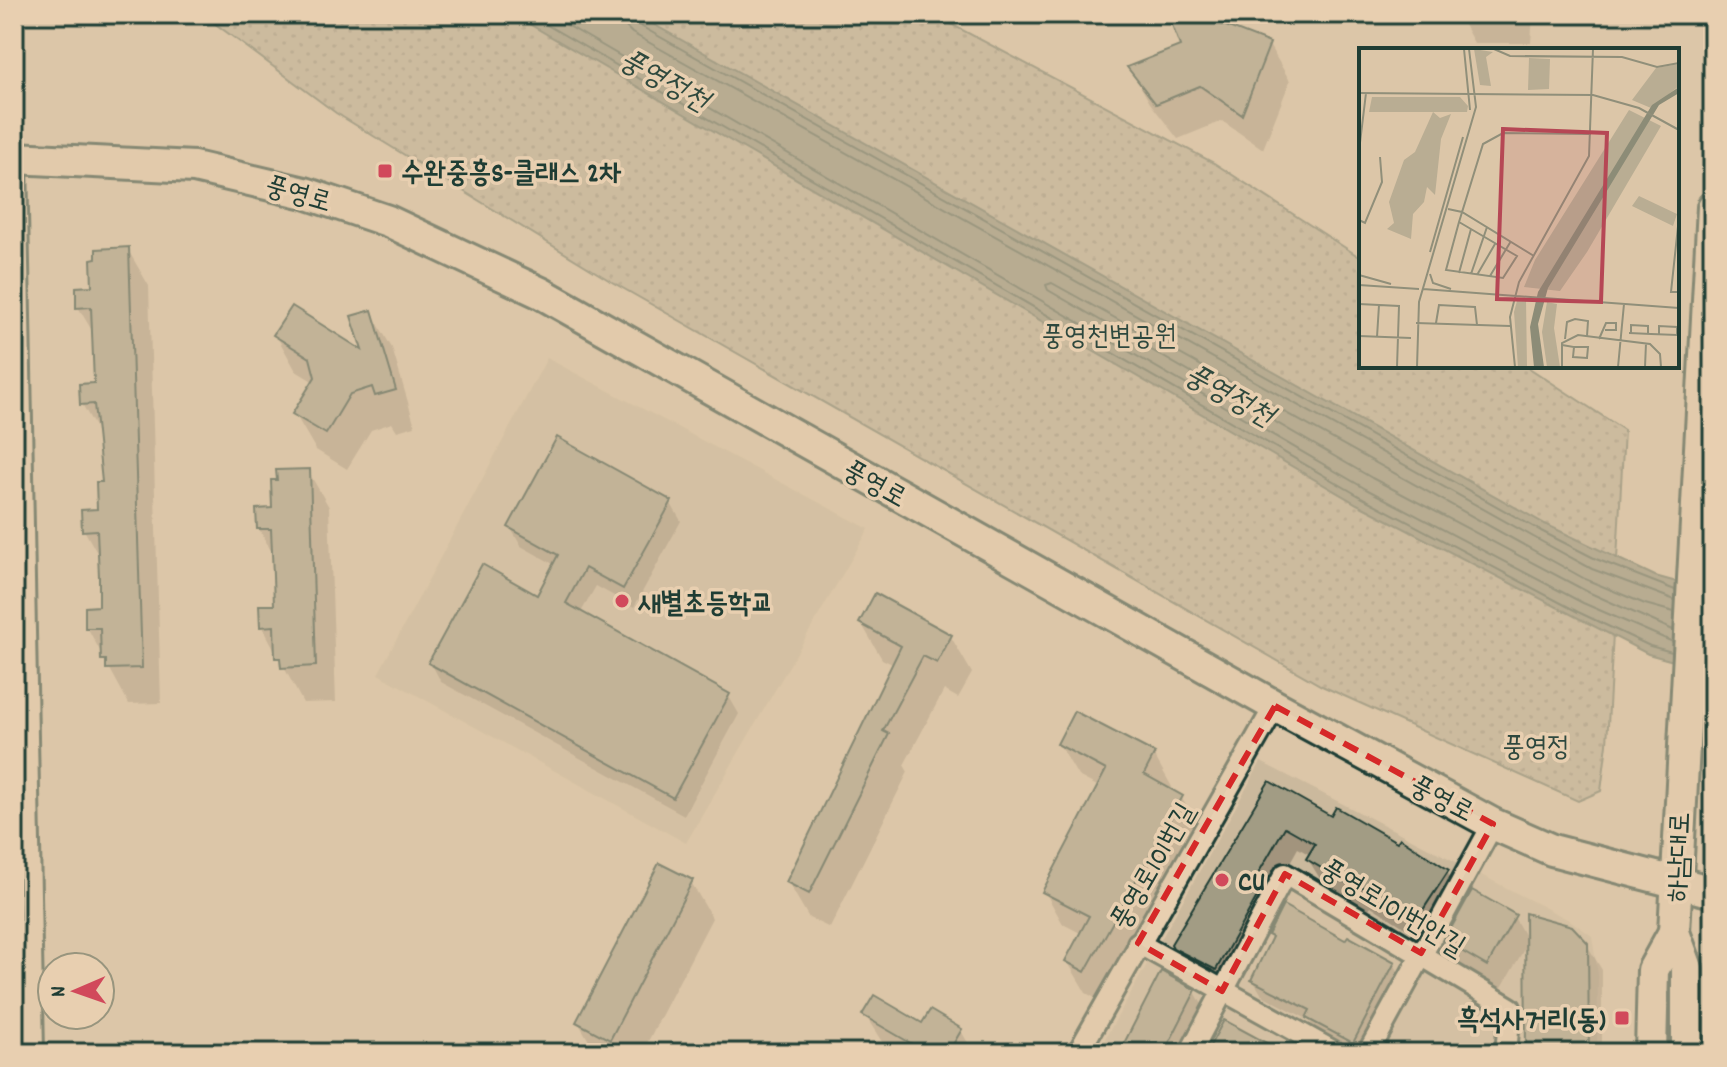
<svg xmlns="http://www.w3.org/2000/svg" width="1727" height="1067" font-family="Dekko,'Poor Story',sans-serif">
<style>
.built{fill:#cbb99d}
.green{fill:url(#green-dots);stroke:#6c7564;stroke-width:2}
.water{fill:#8c8c77;stroke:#606c5c;stroke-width:2}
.shadow{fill:#0003}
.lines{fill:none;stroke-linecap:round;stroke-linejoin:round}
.shore{stroke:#4b5d4f;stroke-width:2}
.building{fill:#a29c84;stroke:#1f3d34;stroke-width:2}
.street-casing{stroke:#1f3d34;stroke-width:26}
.secondary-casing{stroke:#1f3d34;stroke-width:36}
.street{stroke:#e8cfb0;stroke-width:20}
.secondary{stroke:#e8cfb0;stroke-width:30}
.marked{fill:none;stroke:#d62828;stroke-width:6;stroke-dasharray:16 10;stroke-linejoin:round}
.poi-dot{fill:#d1495b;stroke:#e8cfb0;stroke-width:3}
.labels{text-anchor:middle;stroke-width:7;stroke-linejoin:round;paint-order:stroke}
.poi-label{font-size:28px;font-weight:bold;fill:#1f3d34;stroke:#e8cfb0;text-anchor:start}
.street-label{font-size:28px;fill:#1f3d34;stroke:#e8cfb0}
.park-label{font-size:28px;fill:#2e483e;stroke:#e8cfb0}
.water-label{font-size:30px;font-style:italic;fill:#2f493e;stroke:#e8cfb0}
.inset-road{fill:none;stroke:#908f7a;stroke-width:2}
.view{fill:#b64755;fill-opacity:0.15;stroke:#b64755;stroke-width:4}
.inset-edge{fill:none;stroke:#1f3d34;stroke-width:4}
</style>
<defs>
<pattern id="green-dots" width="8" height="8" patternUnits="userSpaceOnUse" patternTransform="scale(2)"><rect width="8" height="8" fill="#b9ad93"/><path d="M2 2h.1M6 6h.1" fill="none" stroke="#968e79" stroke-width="1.8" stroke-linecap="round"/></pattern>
</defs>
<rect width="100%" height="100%" fill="#dcc6a8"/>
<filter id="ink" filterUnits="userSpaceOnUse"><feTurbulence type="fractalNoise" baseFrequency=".0125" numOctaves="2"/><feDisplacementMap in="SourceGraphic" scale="16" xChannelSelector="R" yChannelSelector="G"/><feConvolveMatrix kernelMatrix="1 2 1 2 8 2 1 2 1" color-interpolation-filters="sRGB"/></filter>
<g filter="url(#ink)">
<g class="built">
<polygon points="547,358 869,529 686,843 378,674"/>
<polygon points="1261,762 1571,921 1592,936 1598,975 1597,1053 1097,1053"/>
</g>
<polygon class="green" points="202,14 932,14 1214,163 1361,258 1361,366 1526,366 1624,430 1607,744 1601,791 1578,801 1322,686 612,282 336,113"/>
<polygon class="water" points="512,14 635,14 1545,524 1655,576 1713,592 1713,672 1648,654 1357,504"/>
<g class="shadow">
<polygon points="1171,14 1215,14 1222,27 1269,45 1290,81 1263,149 1222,121 1178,139 1150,103 1130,68 1182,48"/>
<polygon points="1458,14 1533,14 1531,43 1474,43"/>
<polygon points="128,250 149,286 161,703 129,704 87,627 101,608 100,558 84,530 99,511 104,483 99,434 82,404 96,385 94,334 78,307"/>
<polygon points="371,312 392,348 415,426 397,431 392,423 371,430 347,469 316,450 295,414 314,382 296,371 276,335 365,354"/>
<polygon points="308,471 329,507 336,702 303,703 262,626 276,607 274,556 259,529"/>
<polygon points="670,502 681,521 634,607 596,586 580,614 728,695 739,714 684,815 441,682 431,663 537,597 555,565 521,546 510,527"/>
<polygon points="861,623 951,637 972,673 958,698 944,690 904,765 908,772 830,928 809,918 788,882 894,665 882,659"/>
<polygon points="1059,744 1154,755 1172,787 1170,791 1181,797 1200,829 1104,1003 1086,993 1067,961 1082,934 1063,924 1045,892 1099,787 1078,776"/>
<polygon points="1270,784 1332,819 1447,872 1461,895 1429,943 1371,906 1369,909 1322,882 1308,859 1310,855 1298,848 1274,891 1229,992 1187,967 1173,944"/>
<polygon points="691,882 712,918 642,1053 596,1053 578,1022"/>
<polygon points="1514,917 1527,940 1587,945 1602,970 1602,1053 1528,1053 1527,944 1501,989 1461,966 1446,941"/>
<polygon points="1270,934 1346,943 1394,964 1403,979 1364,1053 1354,1053 1317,1034 1309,1020 1262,995 1253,980 1273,940"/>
<polygon points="1195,992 1203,1006 1179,1053 1121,1053"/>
<polygon points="865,1015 961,1031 974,1053 889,1053"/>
</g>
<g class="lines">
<g class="shore">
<polyline points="528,14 1361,497 1578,612 1650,646 1672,652"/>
<polyline points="548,14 1366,489 1583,603 1673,642"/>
<polyline points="622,14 625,26 632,33 1537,539 1592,569 1675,600"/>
<polyline points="633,14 637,24 1541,531 1596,559 1675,590"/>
<polyline points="1673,630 1588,592 1372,478 1048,290 1046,285 1052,283 1585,579 1645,604 1674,612"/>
</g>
</g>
<g class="building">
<polygon points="1168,14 1213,14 1218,23 1270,43 1242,115 1200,86 1156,104 1127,67 1180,46"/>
<polygon points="129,247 142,668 106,669 106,660 101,660 100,628 85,628 85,607 99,606 99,577 97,530 82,531 81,510 97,509 96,482 102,482 94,404 80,405 79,384 94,383 91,307 76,308 76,287 92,286 91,259 96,258 96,249"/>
<polygon points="292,306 362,350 351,316 372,310 396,390 375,396 372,387 350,394 326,434 292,414 315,377 310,358 273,335"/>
<polygon points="557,437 672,501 623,589 585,568 566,603 730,694 673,798 428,663 482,564 537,595 558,555 508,527"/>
<polygon points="310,469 316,666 281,668 280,658 275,658 274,626 260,627 259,605 274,605 273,576 271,529 257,529 256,509 272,508 271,480 277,480 276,470"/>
<polygon points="875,593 952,635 937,663 923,656 883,731 889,734 809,894 786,882 901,646 859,623"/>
<polygon points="1074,711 1155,753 1144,774 1183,796 1085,972 1065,961 1089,916 1042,892 1106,770 1057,744"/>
<polygon points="1269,781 1331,816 1336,807 1397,842 1400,838 1449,870 1415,922 1358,884 1356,888 1306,859 1315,844 1285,827 1259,872 1268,877 1216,970 1173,948 1171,944"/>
<polygon points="659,863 693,880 610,1040 576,1022"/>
<polygon points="1472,890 1516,915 1487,966 1444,941"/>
<polygon points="1283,905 1345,940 1348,936 1395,962 1353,1043 1306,1018 1310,1010 1251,980 1272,937 1268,935"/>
<polygon points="1525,913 1572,926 1588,943 1589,1053 1526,1053"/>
<polygon points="1161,971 1196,990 1164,1053 1119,1053"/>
<polygon points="874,995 922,1023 930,1010 962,1029 948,1053 906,1053 912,1044 862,1015"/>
<polygon points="1224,1020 1285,1053 1206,1053"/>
</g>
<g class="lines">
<defs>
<g id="street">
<polyline points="16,158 33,1053"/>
<polyline points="1138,943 1336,1053"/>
<polyline points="1078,1053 1275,706"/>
<polyline points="1190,1053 1285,874 1510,1008 1506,1053"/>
<polyline points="1368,1053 1493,824"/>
</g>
<g id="secondary">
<polyline points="14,158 194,167 305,193 388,221 541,293 1275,706 1493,824 1552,850 1713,892"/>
<polyline points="1651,1053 1653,970 1674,932"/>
<polyline points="1687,1053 1687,968 1674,932 1713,207"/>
</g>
</defs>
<use href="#street" class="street-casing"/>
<use href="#secondary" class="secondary-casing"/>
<use href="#street" class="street"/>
<use href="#secondary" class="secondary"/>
</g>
</g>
<path d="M0 0H1727V1067H0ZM1275,706L1493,824L1421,953L1285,874L1222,991L1138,943Z" fill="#dcc6a8" fill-opacity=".55" fill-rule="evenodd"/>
<path class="marked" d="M1275,706L1493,824L1421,953L1285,874L1222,991L1138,943Z"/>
<g class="poi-dot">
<rect x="377" y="163" width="16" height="16" rx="4"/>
<circle cx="622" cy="601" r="8"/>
<circle cx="1222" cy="880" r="8"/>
<rect x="1614" y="1010" width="16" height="16" rx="4"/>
</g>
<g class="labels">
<g class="poi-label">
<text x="401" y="181">수완중흥S-클래스 2차</text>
<text x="638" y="611">새별초등학교</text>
<text x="1238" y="890">CU</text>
<text x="1606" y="1028" text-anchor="end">흑석사거리(동)</text>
</g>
<g class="street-label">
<text transform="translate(299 192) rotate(16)" y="10">풍영로</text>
<text transform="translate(876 482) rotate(29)" y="10">풍영로</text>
<text transform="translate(1443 797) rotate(28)" y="10">풍영로</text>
<text transform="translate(1677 857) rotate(-88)" y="10">하남대로</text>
<text transform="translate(1151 865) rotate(-60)" y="10">풍영로101번길</text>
<text transform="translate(1394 906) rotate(31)" y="10">풍영로101번안길</text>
</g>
<g class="park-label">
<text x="1109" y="344">풍영천변공원</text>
<text x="1536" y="755">풍영정</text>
</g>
<g class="water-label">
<text transform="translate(665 79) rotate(29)" y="10">풍영정천</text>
<text transform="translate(1230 394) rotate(29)" y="10">풍영정천</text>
</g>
</g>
<g transform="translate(1359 48)">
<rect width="320" height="320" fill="#dcc6a8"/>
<path d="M170,10L191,11L190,41L169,42ZM320,16V38L292,60L273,52L297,20ZM13,49H101L109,58L108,64H10ZM270,62L302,78L228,204L201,243L165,239L176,212ZM280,148L318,166L314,178L273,158ZM167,252L168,319H159L155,264L158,253ZM188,254L198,256L195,280L201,319H188L183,284Z" fill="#b9ad93"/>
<path d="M115,1L134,4L127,9L132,38L121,37ZM74,64L81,70L92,66L82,91L76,147L68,139L65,154L54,166L52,191L28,181L35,175L30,154L45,112L56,104Z" fill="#b9ad93"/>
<path d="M320,39V45L300,57L189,240L179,276L185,319H175L171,279L179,244L293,57Z" fill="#8c8c77"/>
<path class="inset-road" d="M105,1L111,62M135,1L151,8L263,9L298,19L320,15M0,45L234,47L280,60L320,82M0,103L7,45M89,161L103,164L175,208M320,169L312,244H320M0,172L6,175L23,134L21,109M100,174L158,208L144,230L87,222L100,174L124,96L144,85L232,86M71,204L104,89M100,225L112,181M71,226L74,235L92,241M112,226L128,179M0,227L32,236M118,227L136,196M131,228L152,193M0,237L60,241M64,241L320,260M0,256L40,258L38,319M57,275L151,278M77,275L80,257L116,259L118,277M270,285L292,286L318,287V279L300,278V287M272,285V277L289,278V286M0,288L52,290M18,289L20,257M206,291L208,274L216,271L229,273L228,288M240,291L247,275H257V282H246M203,297L215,299L214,309L228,310L229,299H215M58,319L60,254L117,59L110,1M156,319L151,269L160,234L230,108L234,1M203,319V295L219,287L291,296L301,306L302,319M259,319L265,256M286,319L287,295"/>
<path class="view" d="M144,81L248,85L242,254L138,251Z"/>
<rect width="320" height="320" class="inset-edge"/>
</g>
<rect width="1727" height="1067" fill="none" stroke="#e8cfb0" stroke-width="48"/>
<rect x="24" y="24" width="1679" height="1019" fill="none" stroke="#1f3d34" stroke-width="3" filter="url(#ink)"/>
<g transform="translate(76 991) rotate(268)"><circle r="38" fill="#e8cfb0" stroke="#98957e" stroke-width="2"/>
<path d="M0-6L14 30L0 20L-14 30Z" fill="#d1495b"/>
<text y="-12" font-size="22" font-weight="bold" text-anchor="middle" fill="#1f3d34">N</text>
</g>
</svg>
